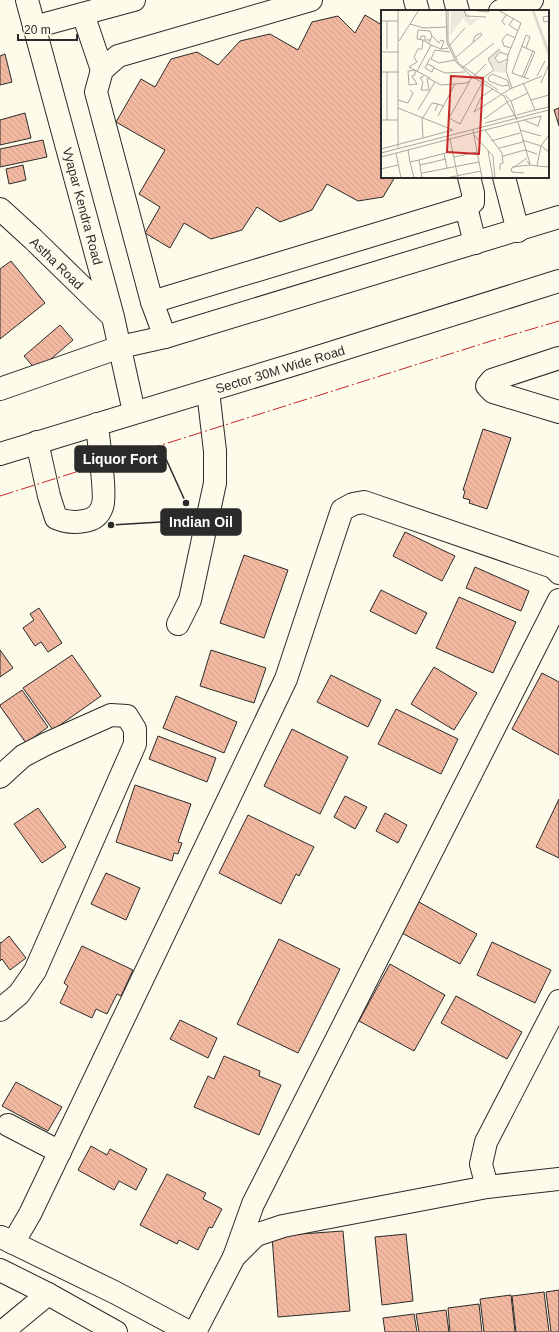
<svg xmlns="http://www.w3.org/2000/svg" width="559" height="1332" font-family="Arial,sans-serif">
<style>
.building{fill:url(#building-back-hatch);stroke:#2b2b2b}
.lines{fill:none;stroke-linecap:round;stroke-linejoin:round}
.minor-casing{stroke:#2b2b2b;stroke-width:24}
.major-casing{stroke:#2b2b2b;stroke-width:24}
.minor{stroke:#fdfbea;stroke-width:22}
.major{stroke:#fdfbea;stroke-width:22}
.power{stroke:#c62828;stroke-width:1;stroke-dasharray:14 3 2 3;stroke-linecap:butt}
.labels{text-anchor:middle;stroke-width:3;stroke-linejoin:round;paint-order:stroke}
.street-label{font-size:13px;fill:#2b2b2b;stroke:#fdfbea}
.inset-river{fill:none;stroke:#d8d7c9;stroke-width:2}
.inset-road{fill:none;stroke:#a9a89e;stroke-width:1}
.view{fill:#c62828;fill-opacity:0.15;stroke:#c62828;stroke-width:2}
.inset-edge{fill:none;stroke:#2b2b2b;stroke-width:2}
.leader{fill:none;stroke:#2b2b2b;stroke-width:1.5}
.callout-dot{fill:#2b2b2b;stroke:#fdfbea;stroke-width:1.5}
.callout{fill:#2b2b2b;stroke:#2b2b2b;stroke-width:1.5}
.callout-label{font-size:14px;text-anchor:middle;font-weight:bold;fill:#fff}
</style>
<defs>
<pattern id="building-back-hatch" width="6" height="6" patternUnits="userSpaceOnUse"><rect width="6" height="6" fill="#f2b8a0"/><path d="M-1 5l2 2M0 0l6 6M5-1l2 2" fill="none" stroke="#d09e8a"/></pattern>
</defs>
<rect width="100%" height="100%" fill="#fdfbea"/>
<g class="building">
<polygon points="365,15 382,25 382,177 395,177 383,197 358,201 327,184 312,210 280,222 257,207 242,230 211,239 184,223 170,248 145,233 160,207 139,194 165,150 116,122 141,79 155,87 171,59 197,52 218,65 240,41 270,34 298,50 312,22 338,16 355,33"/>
<polygon points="5,54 12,82 0,85 0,56"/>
<polygon points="559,108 559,126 554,110"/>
<polygon points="25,113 31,138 0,145 0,120"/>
<polygon points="43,140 47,157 0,167 0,149"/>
<polygon points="23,165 26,180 9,184 6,169"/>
<polygon points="11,261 45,303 0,339 0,269"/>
<polygon points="60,325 73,340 37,371 24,356"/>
<polygon points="483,429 511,438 487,509 469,503 470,500 463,498 465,491 463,490"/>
<polygon points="405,532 455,556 442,581 393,556"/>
<polygon points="244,555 288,570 264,638 220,623"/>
<polygon points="475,567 529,591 521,611 466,588"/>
<polygon points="381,590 427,613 416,634 370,611"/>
<polygon points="459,597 516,622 493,673 436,648"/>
<polygon points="39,608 62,643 48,652 41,642 35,646 23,628 34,620 30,614"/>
<polygon points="0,650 13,668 0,677"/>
<polygon points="211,650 266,668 254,703 200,686"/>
<polygon points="72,655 101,696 53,730 23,688"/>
<polygon points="434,667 477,693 454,730 411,704"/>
<polygon points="542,673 559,682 559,755 512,729"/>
<polygon points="331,675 381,700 368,727 317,702"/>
<polygon points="22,690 48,727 26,743 0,706 0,705"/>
<polygon points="176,696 237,722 224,753 163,728"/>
<polygon points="396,709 458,739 441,774 378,744"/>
<polygon points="292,729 348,757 320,814 264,786"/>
<polygon points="158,736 216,758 207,782 149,759"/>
<polygon points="135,785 191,804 178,842 182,843 178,854 174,853 172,861 116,842"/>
<polygon points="345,796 367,807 355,829 334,817"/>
<polygon points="559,799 559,858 536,847"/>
<polygon points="38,808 66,847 42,863 14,824"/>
<polygon points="385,813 407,825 398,843 376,831"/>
<polygon points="248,815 314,847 299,876 296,874 281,904 219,873"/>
<polygon points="106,873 140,888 126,920 91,904"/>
<polygon points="417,901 477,934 460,964 400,932"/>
<polygon points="9,936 26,958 10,970 2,959 0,961 0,942 1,943"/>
<polygon points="279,939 340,969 298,1053 237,1024"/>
<polygon points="492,942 551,970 535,1003 477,975"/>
<polygon points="82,946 133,970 121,996 117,994 107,1014 96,1009 92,1018 60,1003 68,986 64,983"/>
<polygon points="390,964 445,995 414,1051 359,1021"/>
<polygon points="456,996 522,1032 507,1059 441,1023"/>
<polygon points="180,1020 217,1038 208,1058 170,1039"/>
<polygon points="224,1056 260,1071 259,1076 281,1085 259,1135 194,1107 208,1076 214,1079"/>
<polygon points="16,1082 62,1107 48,1131 2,1106"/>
<polygon points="91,1146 107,1155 110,1149 147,1169 136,1190 119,1181 114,1190 78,1170"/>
<polygon points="167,1174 206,1193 203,1199 222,1209 212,1228 209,1227 198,1250 179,1240 177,1244 140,1225"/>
<polygon points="343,1231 350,1311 278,1317 272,1236"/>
<polygon points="406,1234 413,1301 382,1305 375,1237"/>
<polygon points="559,1290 559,1332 551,1332 546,1292"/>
<polygon points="544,1292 549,1332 516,1332 512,1296"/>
<polygon points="511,1295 515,1332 484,1332 480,1299"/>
<polygon points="479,1304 482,1332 450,1332 448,1308"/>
<polygon points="446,1310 449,1332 419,1332 416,1314"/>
<polygon points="414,1314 417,1332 385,1332 383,1318"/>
</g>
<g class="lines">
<defs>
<g id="minor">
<polyline points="27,0 113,317 134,412"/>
<polyline points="311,0 118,56 102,70 96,92 152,302 466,207 473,202 473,193 469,177"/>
<polyline points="415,0 418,11"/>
<polyline points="455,0 458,11"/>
<polyline points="500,11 532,0"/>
<polyline points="83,14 102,70"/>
<polyline points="34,27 134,0"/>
<polyline points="504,177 518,231"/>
<polyline points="466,207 475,243"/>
<polyline points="0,209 33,239 112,316"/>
<polyline points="152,302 165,337"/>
<polyline points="559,358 492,380 487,386 493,392 559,412"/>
<polyline points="0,389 120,347 165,337 559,217"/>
<path d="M37,442L49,496L56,518C65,522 74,523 84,521C92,520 99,516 102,507C107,497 98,439 97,424"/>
<polyline points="178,624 190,600 215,483 215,451 208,391"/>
<polyline points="0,777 23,756 46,744 111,715 127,716 135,729 135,744 35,971 19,994 0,1010"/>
<polyline points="8,1125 60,1152"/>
<polyline points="487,1187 481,1164 486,1142 559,1001"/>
<polyline points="1,1237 116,1293 189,1332"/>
<polyline points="13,1243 30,1214 286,679 342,510 353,504 364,502 553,567 559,573"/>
<polyline points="234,1257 253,1204 559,600"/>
<polyline points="0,1270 48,1294 116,1332"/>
<polyline points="2,1332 48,1294"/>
<polyline points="195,1332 234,1257 256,1235 283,1226 487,1187 559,1179"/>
</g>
<polyline id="major" points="0,454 302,362 559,281"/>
</defs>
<use href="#minor" class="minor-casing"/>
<use href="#major" class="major-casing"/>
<use href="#minor" class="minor"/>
<use href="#major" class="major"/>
<polyline class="power" points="0,496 491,341 559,321"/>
</g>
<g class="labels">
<g class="street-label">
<text transform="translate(83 206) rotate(75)" y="5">Vyapar Kendra Road</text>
<text transform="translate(57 263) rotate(44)" y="5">Astha Road</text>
<text transform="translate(280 369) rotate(-17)" y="5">Sector 30M Wide Road</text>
</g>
</g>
<g transform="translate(381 10)">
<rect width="168" height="168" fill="#fdfbea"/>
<path d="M150,0H153L168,41V50ZM117,38L120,41L113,49L119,54L126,52L124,63L113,62L114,59L106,49Z" fill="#ecebdb"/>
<path d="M70,0H85L90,9L98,8L89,16L82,8L69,26Z" fill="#ecebdb"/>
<path class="inset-river" d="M152,0L168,43"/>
<path class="inset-road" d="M17,0V139M65,0L66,33L75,52L90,66L123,86L135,108M67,0V32L78,54L117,80M83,0L85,6L105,7M90,0L107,2L110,0M117,0L140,13L127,45L125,61L131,78M168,6L162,7L163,12L168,11M133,8L128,15L137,21M0,11H17M29,14L43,18L65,17M124,15L121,11L125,5M39,29L40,26H44V30H49M42,30L36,29L37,20L49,21L51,26M18,31L38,0M48,33L51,26L58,33L60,30L63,31L60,39M68,36L84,18M140,36L154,42L143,68M130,38L123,36L121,30L126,24L134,28M145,38L149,27L145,25L131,63L148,69M6,39V11M0,42H18M69,42L54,40L50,49L58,53L74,50M127,45L119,42L114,48L118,53L127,49M74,48L101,25L100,23L94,26L92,32M46,54L53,57L51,62L44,58L49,48M53,58L64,63L84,62M81,58L113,33M34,60L27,61L28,75L36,74L31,66L34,65V60M36,61L50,35L60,39L67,38M0,62H18M43,66L39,68L42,72L40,80H48L46,68M156,66L164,51M141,67L152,41M47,68L60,75L86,73L105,54M49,68L28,57L36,52L33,47L37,39H41L42,30L50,35M99,70L113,60L107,49L119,39M89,71L68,108L79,114L101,73M160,73L168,54M128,75L121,76L108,71L107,68L111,64L126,70L127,72L129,79M124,85L130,91L136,110M17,90L27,93L32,83L29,80M150,90L168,85M130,91L147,83L142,73M17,98L72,120M37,100L54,72M154,100L168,97M54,101L57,94L63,96M93,102L129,79L161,66M93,102L100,87L112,79M136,105L154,100L147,83M57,106L74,74M41,109L51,93L57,94M41,109L42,128M103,109L128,91M0,110H17M6,110V62M137,112L149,154M104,113L134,105M92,120L101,168M104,120L121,143L122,153L119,154V160M139,120L160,126M93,125L112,146L114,168M69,129L77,168M141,130L160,136L168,142M110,131L139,123M118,138L142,132M0,139L72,120M27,140L29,152L38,150M107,141L112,168M0,143L168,100M15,143L20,168M63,143L66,158M122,146L144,140L156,144M0,147L92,123L104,120L143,110L160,106L157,116L143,110M73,147L96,142M146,151L149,155L156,156L160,136L168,125M29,152L33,168M39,155L65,149M156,156L168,157M131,157L149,155M0,159L17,155M41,163L98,152M143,163L131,162L130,159L146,148M41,168L38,150L72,141M65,168L100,161"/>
<path class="view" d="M70,66L102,68L98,144L66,142Z"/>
<rect width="168" height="168" class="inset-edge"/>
</g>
<path class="leader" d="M186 503L166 459M111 525L161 522"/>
<g class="callout-dot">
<circle cx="186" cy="503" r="4"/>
<circle cx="111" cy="525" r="4"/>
</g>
<g class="callout">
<rect x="75" y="446" width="91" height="26" rx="4"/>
<rect x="161" y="509" width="80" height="26" rx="4"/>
</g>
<g class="callout-label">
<text x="120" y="464">Liquor Fort</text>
<text x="201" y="527">Indian Oil</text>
</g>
<path d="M18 34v6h59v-6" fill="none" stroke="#2b2b2b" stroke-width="2"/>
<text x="24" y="34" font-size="12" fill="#2b2b2b" stroke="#fdfbea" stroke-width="3" paint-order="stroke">20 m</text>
</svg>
